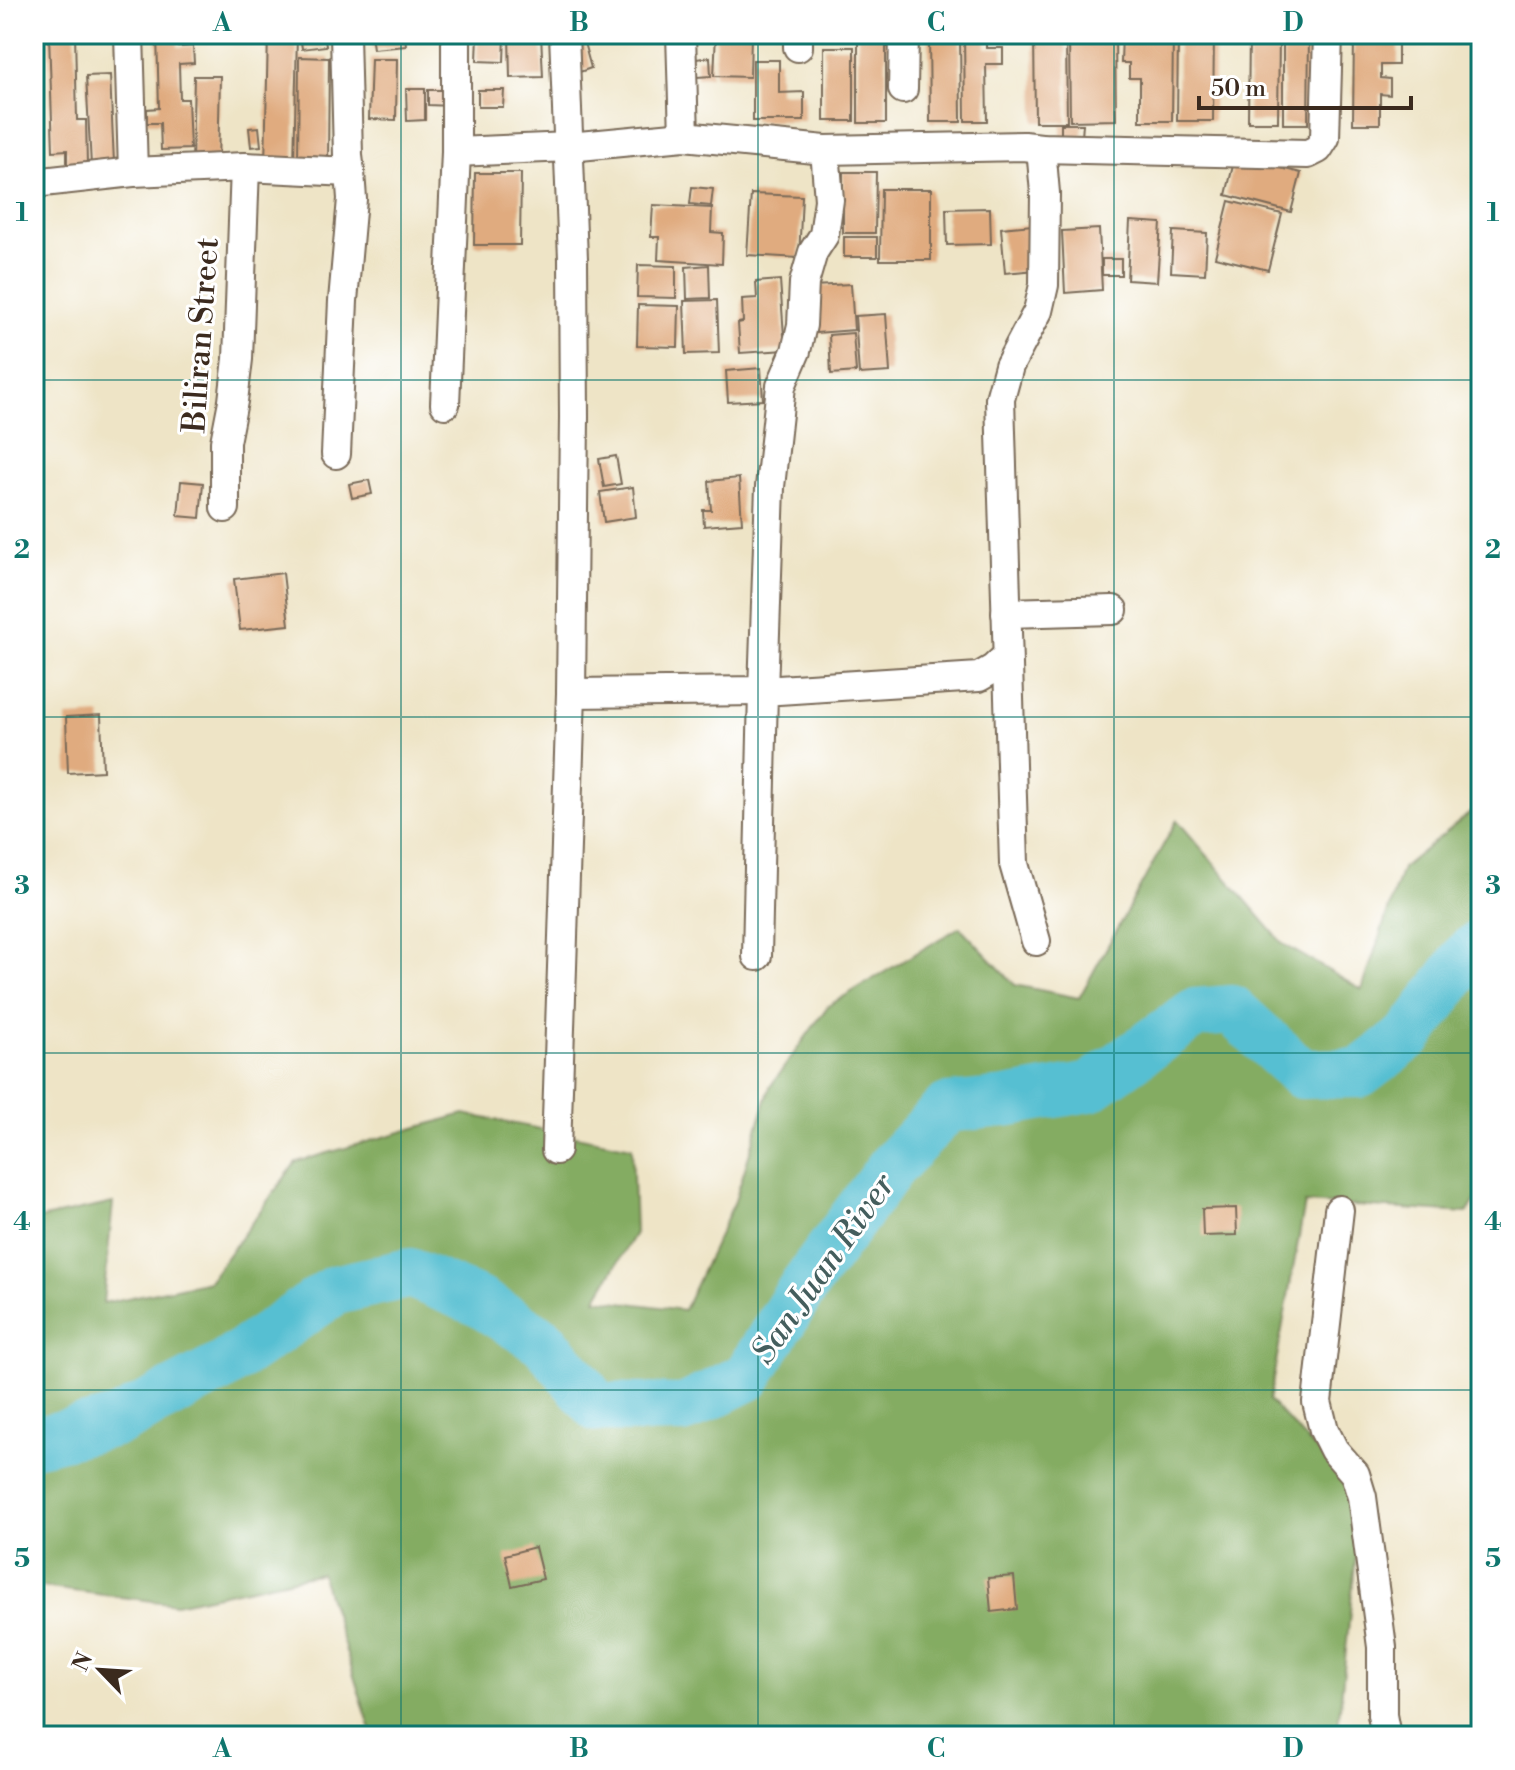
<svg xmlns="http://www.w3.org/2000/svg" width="1515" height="1770" font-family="'Libre Bodoni',serif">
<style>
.forest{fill:#84ac62;stroke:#606b40;stroke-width:2}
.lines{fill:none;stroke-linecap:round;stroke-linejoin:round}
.river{stroke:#56bfd2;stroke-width:50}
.building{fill:#e0ab7f}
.street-casing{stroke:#7a6b59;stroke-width:32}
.street{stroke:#fff;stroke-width:28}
.grid{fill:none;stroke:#0f766e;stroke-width:2;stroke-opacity:0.55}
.labels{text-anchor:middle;stroke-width:6;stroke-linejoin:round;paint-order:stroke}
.street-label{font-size:32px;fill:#3b2a1e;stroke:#fff}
.water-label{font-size:34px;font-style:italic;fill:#445e5d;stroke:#fff}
.neatline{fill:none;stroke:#0f766e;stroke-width:3}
.grid-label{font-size:26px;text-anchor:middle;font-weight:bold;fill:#0f766e}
</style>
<rect width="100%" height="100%" fill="#fff"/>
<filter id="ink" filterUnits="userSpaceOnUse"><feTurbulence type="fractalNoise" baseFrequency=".0125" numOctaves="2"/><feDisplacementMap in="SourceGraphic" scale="16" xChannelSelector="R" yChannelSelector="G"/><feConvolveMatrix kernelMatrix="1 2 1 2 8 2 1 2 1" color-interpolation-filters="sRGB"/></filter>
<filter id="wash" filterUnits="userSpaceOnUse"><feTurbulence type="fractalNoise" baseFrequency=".006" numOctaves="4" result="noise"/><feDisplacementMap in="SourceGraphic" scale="32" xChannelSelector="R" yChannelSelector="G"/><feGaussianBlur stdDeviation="1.8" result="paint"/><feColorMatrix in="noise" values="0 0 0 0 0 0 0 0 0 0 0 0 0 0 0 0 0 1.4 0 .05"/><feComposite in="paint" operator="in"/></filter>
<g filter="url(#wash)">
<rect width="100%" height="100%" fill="#eee4c6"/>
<polygon class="forest" points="1481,804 1481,1192 1467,1213 1305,1203 1269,1401 1362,1497 1337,1736 373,1736 321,1573 176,1604 34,1586 34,1220 113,1203 103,1303 209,1281 296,1162 464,1114 632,1147 635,1233 596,1299 684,1310 735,1201 770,1087 828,1006 960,927 1015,985 1079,998 1177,820 1283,944 1362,990 1402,868"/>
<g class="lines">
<polyline class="river" points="34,1442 119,1421 224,1366 335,1290 410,1273 481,1303 544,1342 598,1407 683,1409 747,1377 805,1284 892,1166 947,1108 1005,1102 1090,1087 1195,1013 1232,1010 1302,1074 1360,1073 1410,1035 1470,952 1481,944"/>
</g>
<g id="blocks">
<g class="building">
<polygon points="49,34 75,34 77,120 86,120 87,165 67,166 67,150 53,151"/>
<polygon points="157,34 178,34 178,47 193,46 194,63 179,64 180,99 188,99 190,149 161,150 160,123 147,123 147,109 159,108"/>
<polygon points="268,34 297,34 294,166 265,166"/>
<polygon points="300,34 324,34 326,46 302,49"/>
<polygon points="371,34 405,34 406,46 373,49"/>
<polygon points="478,34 505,34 504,62 477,61"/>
<polygon points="509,34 541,34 543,77 510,78"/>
<polygon points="716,34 751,34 750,77 714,76"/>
<polygon points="858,34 898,34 898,47 886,47 886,123 858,123"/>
<polygon points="929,34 960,34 961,122 930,122"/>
<polygon points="964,34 986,34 986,48 1003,48 1003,64 986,64 987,121 965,121"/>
<polygon points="1034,34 1066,34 1067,122 1035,122"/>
<polygon points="1069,34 1115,34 1116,120 1070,121"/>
<polygon points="1122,34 1173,34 1172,121 1140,121 1140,78 1129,78 1129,63 1121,63"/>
<polygon points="1178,34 1214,34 1213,121 1177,121"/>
<polygon points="1249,34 1279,34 1278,122 1248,122"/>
<polygon points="1283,34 1309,34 1308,124 1283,124"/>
<polygon points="1354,34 1398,34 1398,65 1381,65 1381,78 1390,79 1390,95 1380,94 1380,124 1353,124"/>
<polygon points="583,39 591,68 577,73 568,43"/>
<rect x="824" y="47" width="30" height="74"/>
<polygon points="299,57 329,58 328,164 298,164"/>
<polygon points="710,57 711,76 697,77 696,59"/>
<polygon points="371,59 397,59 396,120 369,119"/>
<polygon points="753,60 779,60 779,93 804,92 804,121 753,121"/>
<polygon points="110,75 114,163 91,165 86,76"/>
<polygon points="194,76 220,76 218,165 192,164"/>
<polygon points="406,89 425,89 425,120 407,121"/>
<polygon points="428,90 451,90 451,106 428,105"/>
<polygon points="478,90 504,90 503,107 478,107"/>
<polygon points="1061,124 1083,124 1082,137 1061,137"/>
<polygon points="259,127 261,146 251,147 249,128"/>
<polygon points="1235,157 1301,173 1291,212 1226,195"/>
<polygon points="843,172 876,172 875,233 843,233"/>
<polygon points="475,173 521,173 520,245 474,245"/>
<polygon points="692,187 713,189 711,206 690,204"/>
<polygon points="881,189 931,189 931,260 880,260"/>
<polygon points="751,194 802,196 799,258 747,255"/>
<polygon points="1229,201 1282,214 1268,270 1215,257"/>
<polygon points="653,205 712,208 711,232 723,233 722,264 658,260 659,237 651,237"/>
<polygon points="990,208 991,244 947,245 946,209"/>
<polygon points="1130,221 1161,223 1157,282 1127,280"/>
<polygon points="1032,225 1036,270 1005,273 1001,228"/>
<polygon points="1099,229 1102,290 1065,293 1062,231"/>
<polygon points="1173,231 1207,233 1205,274 1171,272"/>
<rect x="844" y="237" width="33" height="20"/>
<rect x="1102" y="259" width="19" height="16"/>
<polygon points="638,265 676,266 676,298 637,297"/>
<polygon points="709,265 710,298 687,299 686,267"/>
<polygon points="780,280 785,350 740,353 738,323 743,322 742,299 757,298 756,282"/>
<polygon points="851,284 854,330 816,333 813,286"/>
<polygon points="717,300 719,353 686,354 684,301"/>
<polygon points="638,305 679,306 678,347 637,346"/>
<polygon points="886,314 890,372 859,374 855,316"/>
<polygon points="853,333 856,372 831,374 829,335"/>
<polygon points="761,368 763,400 728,402 726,371"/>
<polygon points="616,456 621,484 604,487 599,459"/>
<polygon points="739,478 742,523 704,526 703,510 711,510 709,481"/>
<polygon points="369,480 372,494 352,498 349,484"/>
<polygon points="181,481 203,483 200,518 178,516"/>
<polygon points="633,487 636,517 604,522 600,492"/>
<polygon points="283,573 289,625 240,630 234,579"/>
<polygon points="101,715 103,771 68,773 66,717"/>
<polygon points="1236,1208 1237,1235 1203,1236 1202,1209"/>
<polygon points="535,1547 543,1579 512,1586 505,1555"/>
<polygon points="1014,1576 1017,1609 991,1612 988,1578"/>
</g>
</g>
</g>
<g filter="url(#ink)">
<use href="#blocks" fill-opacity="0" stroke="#7a6b59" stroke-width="2"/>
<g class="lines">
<defs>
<g id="street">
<polyline points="129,34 133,172"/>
<polyline points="456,34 456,152 569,147 684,136 825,150 1024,146 1041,148 1308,154 1318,149 1325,138 1328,34"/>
<polyline points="564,34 573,259 574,417 571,693 763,691 770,487 781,386 796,351 802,325 804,283 813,252 824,235 829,200 825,150"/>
<polyline points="681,34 684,136"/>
<polyline points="798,47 798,34"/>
<polyline points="903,89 904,34"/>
<polyline points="34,183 133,172 245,167 350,172 348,156 345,34"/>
<polyline points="445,404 456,152"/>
<polyline points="336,454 343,301 352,199 350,172"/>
<polyline points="225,508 225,442 233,401 238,359 245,167"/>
<polyline points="1006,613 1113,610"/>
<polyline points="1036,941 1014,864 1000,399 1009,366 1038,311 1044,285 1045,193 1041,148"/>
<polyline points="757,956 763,691 979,677 993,669 1007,656"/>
<polyline points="556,1150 571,693"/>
<polyline points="1339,1210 1317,1402 1324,1430 1334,1450 1355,1474 1362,1497 1382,1647 1382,1715 1386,1736"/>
</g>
</defs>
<use href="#street" class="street-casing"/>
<use href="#street" class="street"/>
</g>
</g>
<path class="grid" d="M401,34V1736M758,34V1736M1114,34V1736M34,380H1481M34,717H1481M34,1053H1481M34,1390H1481"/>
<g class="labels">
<g class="street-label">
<text transform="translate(200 335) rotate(-86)" y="11">Biliran Street</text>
</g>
<g class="water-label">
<text transform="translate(822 1268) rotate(-55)" y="12">San Juan River</text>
</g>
</g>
<rect width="1515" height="1770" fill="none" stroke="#fff" stroke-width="88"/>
<g transform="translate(100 1670) rotate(295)" stroke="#ffffff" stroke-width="6" paint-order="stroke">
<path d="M0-6L14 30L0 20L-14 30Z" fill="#3b2a1e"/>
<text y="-12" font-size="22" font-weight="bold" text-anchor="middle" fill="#3b2a1e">N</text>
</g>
<path d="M1199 96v12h212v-12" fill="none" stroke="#3b2a1e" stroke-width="4"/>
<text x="1211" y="96" font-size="24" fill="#3b2a1e" stroke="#ffffff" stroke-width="6" paint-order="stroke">50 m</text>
<rect x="44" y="44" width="1427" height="1682" class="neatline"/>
<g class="grid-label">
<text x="222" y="31">A</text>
<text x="579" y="31">B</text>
<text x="936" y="31">C</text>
<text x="1293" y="31">D</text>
<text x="22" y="221">1</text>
<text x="1493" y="221">1</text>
<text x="22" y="558">2</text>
<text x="1493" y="558">2</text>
<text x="22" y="894">3</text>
<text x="1493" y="894">3</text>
<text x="22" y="1230">4</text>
<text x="1493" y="1230">4</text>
<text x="22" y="1567">5</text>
<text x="1493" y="1567">5</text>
<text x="222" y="1757">A</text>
<text x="579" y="1757">B</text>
<text x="936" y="1757">C</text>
<text x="1293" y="1757">D</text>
</g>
</svg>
